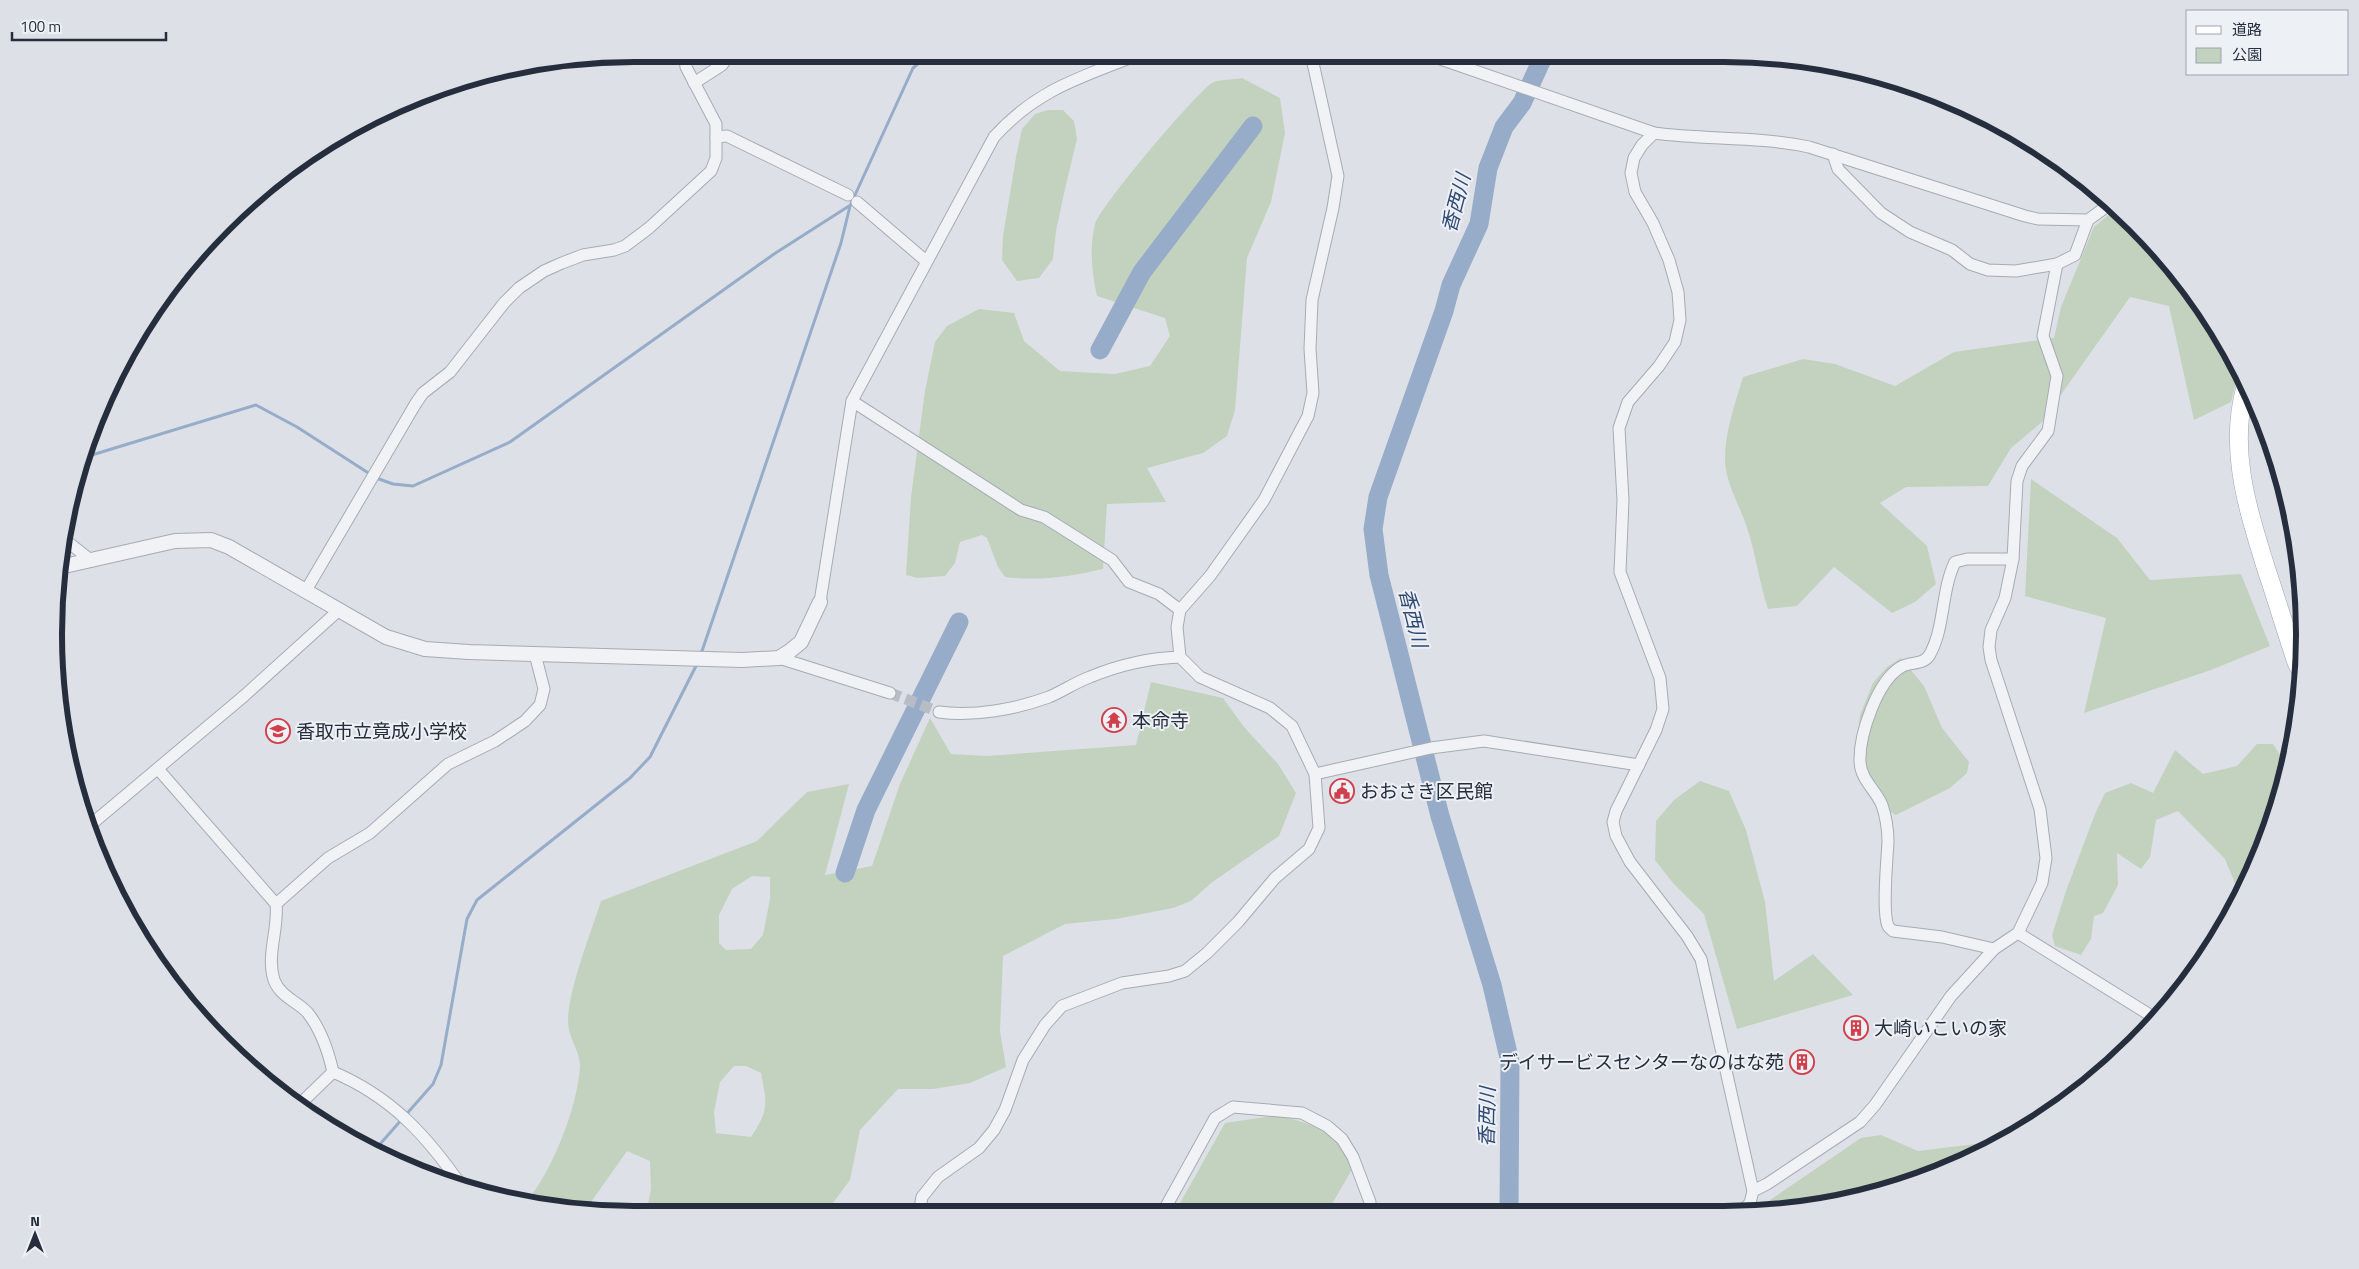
<svg xmlns="http://www.w3.org/2000/svg" width="2359" height="1269" font-family="'Titillium Web','Noto Sans JP',sans-serif">
<style>
.green{fill:#c2d2be;fill-rule:evenodd}
.lines{fill:none;stroke-linecap:round;stroke-linejoin:round}
.stream{stroke:#97acc9;stroke-width:3}
.river{stroke:#97acc9;stroke-width:19}
.minor-tunnel{stroke:#b8bdc5;stroke-width:11;stroke-dasharray:11 5.5;stroke-linecap:butt}
.minor-casing{stroke:#a6abb4;stroke-width:13}
.tertiary-casing{stroke:#a6abb4;stroke-width:16}
.primary-casing{stroke:#9ca4b3;stroke-width:19}
.minor{stroke:#f0f2f6;stroke-width:11}
.tertiary{stroke:#f0f2f6;stroke-width:14}
.primary{stroke:#fff;stroke-width:18}
.labels{text-anchor:middle;stroke-width:4;stroke-linejoin:round;paint-order:stroke}
.poi-label{font-size:19px;fill:#262e3e;stroke:#edf0f5;text-anchor:start}
.water-label{font-size:20px;font-style:italic;fill:#304973;stroke:#edf0f5}
.rim{fill:none;stroke:#262e3e;stroke-width:6}
</style>
<rect width="100%" height="100%" fill="#dde1e7"/>
<g class="green">
<path d="M1242,78L1280,98L1285,133L1271,202L1247,258L1235,410L1227,436L1203,453L1147,468L1166,502L1107,504L1103,569C1070,577 1039,581 1005,577L998,567L987,538L982,535L960,542L955,563L945,576L918,578L906,575L911,497L925,391L935,342L947,326L979,309L1014,313L1024,341L1060,371L1115,374L1150,366L1170,336L1165,318L1097,296C1092,274 1089,248 1095,224C1101,205 1194,95 1212,83C1219,79 1234,80 1242,78Z"/>
<polygon points="1048,110 1063,110 1074,121 1077,139 1065,189 1056,231 1053,259 1039,278 1017,281 1002,260 1003,236 1016,157 1022,129 1035,114"/>
<path d="M2116,209L2161,252L2228,344L2239,369L2231,402L2194,420L2169,306L2130,297L2041,423L2011,448L1988,486L1906,487L1880,503L1927,546L1936,584L1915,602L1892,613L1834,567L1797,606L1768,609C1759,582 1756,554 1747,528C1740,505 1725,483 1725,459C1725,431 1735,404 1743,377L1803,359L1835,364L1895,386L1954,352L2054,338L2061,307L2094,227Z"/>
<polygon points="2031,479 2117,538 2150,580 2241,574 2270,646 2211,670 2084,713 2106,618 2025,596"/>
<polygon points="1901,658 1924,686 1942,728 1969,762 1967,773 1950,788 1896,815 1875,803 1855,760 1860,715 1873,683 1887,667"/>
<path d="M1151,682L1223,698L1244,727L1278,764L1296,793L1279,836L1211,883L1191,901L1173,908L1116,919L1065,924L1003,956L1000,1031L1006,1067L970,1083L933,1089H898L860,1130L850,1180L833,1203L830,1213L646,1214L651,1189L650,1161L627,1151L584,1212L526,1202C552,1172 578,1106 580,1066C580,1051 568,1037 568,1022C568,989 591,933 601,901L757,841L807,792L849,784L825,875L872,866L900,784L930,718L951,754L987,756L1136,745ZM752,876L770,877V899L763,935L751,949L726,950L719,943V915L732,889ZM734,1066H746L761,1073C767,1104 769,1110 751,1137L716,1133L714,1112L720,1082Z"/>
<polygon points="2257,744 2273,744 2288,767 2285,785 2249,882 2236,886 2225,859 2178,811 2156,820 2150,857 2141,869 2117,853 2118,885 2103,913 2094,916 2091,939 2081,955 2055,946 2052,935 2066,891 2095,814 2105,793 2131,783 2153,793 2175,750 2203,774 2237,766"/>
<polygon points="1700,781 1729,791 1746,830 1765,902 1774,981 1813,954 1853,995 1737,1029 1704,914 1673,883 1655,860 1656,821 1674,800"/>
<polygon points="1279,1115 1332,1131 1354,1166 1332,1204 1319,1212 1175,1212 1225,1123"/>
<polygon points="1881,1135 1918,1151 2000,1141 2000,1143 1946,1171 1801,1210 1759,1210 1767,1202 1861,1138"/>
</g>
<g class="lines">
<g class="stream">
<polyline points="82,458 256,405 297,427 370,474"/>
<polyline points="379,479 393,484 413,486 510,442 774,254 849,206"/>
<polyline points="701,654 841,243 850,206 913,68 930,54"/>
<polyline points="373,1152 433,1084 441,1065 467,919 477,900 630,778 650,757 698,662"/>
</g>
<g class="river">
<polyline points="1100,350 1142,272 1253,126"/>
<polyline points="845,873 866,810 959,622"/>
<polyline points="1509,1211 1510,1062 1492,985 1440,816 1379,575 1373,529 1378,497 1444,311 1451,285 1479,224 1488,168 1504,127 1522,103 1544,55"/>
</g>
<polyline class="minor-tunnel" points="890,693 939,712"/>
<defs>
<g id="minor">
<path d="M1429,55L1654,133C1705,140 1758,136 1809,147L2025,216L2038,219L2088,220L2110,204"/>
<polyline points="694,83 722,65 730,54"/>
<polyline points="1654,133 1642,145 1634,158 1631,173 1635,192 1653,223 1669,260 1678,292 1680,320 1675,342 1659,366 1628,402 1619,428 1623,500 1620,572 1660,678 1663,709 1656,730 1616,811 1613,822 1616,836 1630,862 1687,936 1701,959 1753,1191 1750,1203 1743,1210"/>
<polyline points="716,137 727,136 848,195"/>
<polyline points="1833,154 1838,169 1881,213 1910,232 1952,250 1970,264 1988,270 2016,271 2057,264 2075,255 2088,220"/>
<polyline points="857,202 926,261"/>
<polyline points="852,401 1021,510 1044,517 1060,527 1112,560 1129,582 1159,594 1180,610"/>
<polyline points="64,539 92,561"/>
<polyline points="305,592 416,403 423,393 450,372 504,303 519,288 544,271 562,263 583,255 614,250 625,246 649,228 711,171 716,158 716,124 686,67 684,54"/>
<path d="M820,602L852,401L994,137C1037,89 1082,77 1140,54"/>
<polyline points="779,658 890,693"/>
<path d="M939,712C974,717 1016,709 1049,697C1063,691 1076,682 1090,677C1119,665 1150,658 1180,657"/>
<path d="M158,769L276,904C279,928 266,955 274,980C280,996 296,1001 307,1012C321,1029 328,1050 333,1072"/>
<polyline points="1315,774 1431,748 1484,741 1639,765"/>
<polyline points="88,827 244,696 338,611"/>
<polyline points="276,904 328,858 370,833 448,764 495,741 525,721 540,705 544,689 535,654"/>
<polyline points="2018,933 2158,1020"/>
<path d="M1994,949L1942,937L1893,931C1892,930 1888,927 1888,926C1882,912 1887,860 1888,842C1888,830 1886,817 1882,805C1875,789 1861,780 1860,762C1859,735 1877,681 1901,667C1910,661 1924,666 1930,654C1945,627 1941,591 1955,562L1967,559H2013"/>
<path d="M333,1072C392,1097 427,1136 463,1188"/>
<polyline points="298,1106 333,1072"/>
<polyline points="1753,1191 1767,1184 1860,1122 1875,1105 1951,996 1994,949 2018,933 2042,883 2046,858 2040,809 1991,660 1989,647 1991,630 2005,598 2013,559 2017,481 2022,466 2048,431 2057,376 2043,336 2057,264"/>
<polyline points="1163,1212 1215,1118 1233,1107 1302,1113 1327,1126 1342,1139 1353,1157 1370,1202 1369,1212"/>
<polyline points="919,1213 922,1197 938,1177 979,1148 994,1130 1005,1110 1023,1060 1045,1025 1062,1006 1122,983 1169,976 1185,971 1207,953 1238,922 1275,878 1309,849 1319,828 1315,774 1292,726 1270,708 1200,677 1180,657 1177,627 1180,610 1210,576 1264,500 1308,416 1313,393 1310,349 1312,300 1333,208 1338,176 1311,54"/>
</g>
<polyline id="tertiary" points="60,567 175,541 211,540 229,547 386,637 425,649 469,652 742,660 779,658 790,651 801,642 820,602"/>
<path id="primary" d="M2246,385C2228,448 2247,506 2265,565C2276,598 2286,631 2297,664L2304,675"/>
</defs>
<use href="#minor" class="minor-casing"/>
<use href="#tertiary" class="tertiary-casing"/>
<use href="#primary" class="primary-casing"/>
<use href="#minor" class="minor"/>
<use href="#tertiary" class="tertiary"/>
<use href="#primary" class="primary"/>
</g>
<defs>
<symbol id="temple-ring" viewBox="-11 -11 22 22"><circle r="9.5" fill="#edf0f5" stroke="#d03f4b" stroke-width="1.5"/><path d="M0-6L5-2H3V0L6.5 2.5H4V6H1.5V3h-3V6H-4V2.5H-6.5L-3 0V-2H-5Z" fill="#d03f4b"/></symbol>
<symbol id="school-ring" viewBox="-11 -11 22 22"><circle r="9.5" fill="#edf0f5" stroke="#d03f4b" stroke-width="1.5"/><path d="M0-5L7-2L0 1L-7-2ZM-4 1L0 2.5L4 1V4Q0 6-4 4Z" fill="#d03f4b"/></symbol>
<symbol id="civic-ring" viewBox="-11 -11 22 22"><circle r="9.5" fill="#edf0f5" stroke="#d03f4b" stroke-width="1.5"/><path d="M-.6-6.5H3V-4.5H.6V-3L4-1V1h2V6H-6V1h2V-1L-.6-3ZM-1.2 2.5V6h2.4V2.5Z" fill="#d03f4b"/></symbol>
<symbol id="building-ring" viewBox="-11 -11 22 22"><circle r="9.5" fill="#edf0f5" stroke="#d03f4b" stroke-width="1.5"/><path d="M-4-6H4V6H1V3H-1V6H-4ZM-2.5-4.3h1.7v1.8h-1.7ZM.8-4.3h1.7v1.8H.8ZM-2.5-1h1.7V.8h-1.7ZM.8-1h1.7V.8H.8Z" fill="#d03f4b"/></symbol>
</defs>
<g fill-rule="evenodd">
<use href="#temple-ring" x="1100" y="706" width="28" height="28"/>
<use href="#school-ring" x="264" y="717" width="28" height="28"/>
<use href="#civic-ring" x="1328" y="777" width="28" height="28"/>
<use href="#building-ring" x="1842" y="1014" width="28" height="28"/>
<use href="#building-ring" x="1788" y="1048" width="28" height="28"/>
</g>
<g class="labels">
<g class="poi-label">
<text x="1132" y="727">本命寺</text>
<text x="296" y="738">香取市立竟成小学校</text>
<text x="1360" y="798">おおさき区民館</text>
<text x="1874" y="1035">大崎いこいの家</text>
<text x="1784" y="1069" text-anchor="end">デイサービスセンターなのはな苑</text>
</g>
<g class="water-label">
<text transform="translate(1456 203) rotate(-75)" y="7">香西川</text>
<text transform="translate(1413 618) rotate(76)" y="7">香西川</text>
<text transform="translate(1487 1117) rotate(-89)" y="7">香西川</text>
</g>
</g>
<path d="M0 0H2359V1269H0ZM634 62H1724A572 572 0 0 1 2296 634V634A572 572 0 0 1 1724 1206H634A572 572 0 0 1 62 634V634A572 572 0 0 1 634 62Z" fill="#dde0e6" fill-rule="evenodd"/>
<path class="rim" d="M634 62H1724A572 572 0 0 1 2296 634V634A572 572 0 0 1 1724 1206H634A572 572 0 0 1 62 634V634A572 572 0 0 1 634 62Z"/>
<rect x="2186" y="10" width="162" height="65" fill="#edf0f5" stroke="#9da2ac"/>
<rect x="2196" y="26" width="25" height="8" fill="#ffffff" stroke="#9da2ac"/>
<text x="2232" y="35" font-size="15" fill="#262e3e">道路</text>
<rect x="2196" y="48" width="25" height="15" fill="#c2d2be" stroke="#9da2ac"/>
<text x="2232" y="60" font-size="15" fill="#262e3e">公園</text>
<g transform="translate(35 1234)" stroke="#edf0f5" stroke-width="4" paint-order="stroke">
<path d="M0-4L9 19L0 12L-9 19Z" fill="#262e3e"/>
<text y="-8" font-size="14" font-weight="bold" text-anchor="middle" fill="#262e3e">N</text>
</g>
<path d="M12 32v8h154v-8" fill="none" stroke="#262e3e" stroke-width="2.5"/>
<text x="20" y="32" font-size="15" fill="#262e3e" stroke="#edf0f5" stroke-width="4" paint-order="stroke">100 m</text>
</svg>
